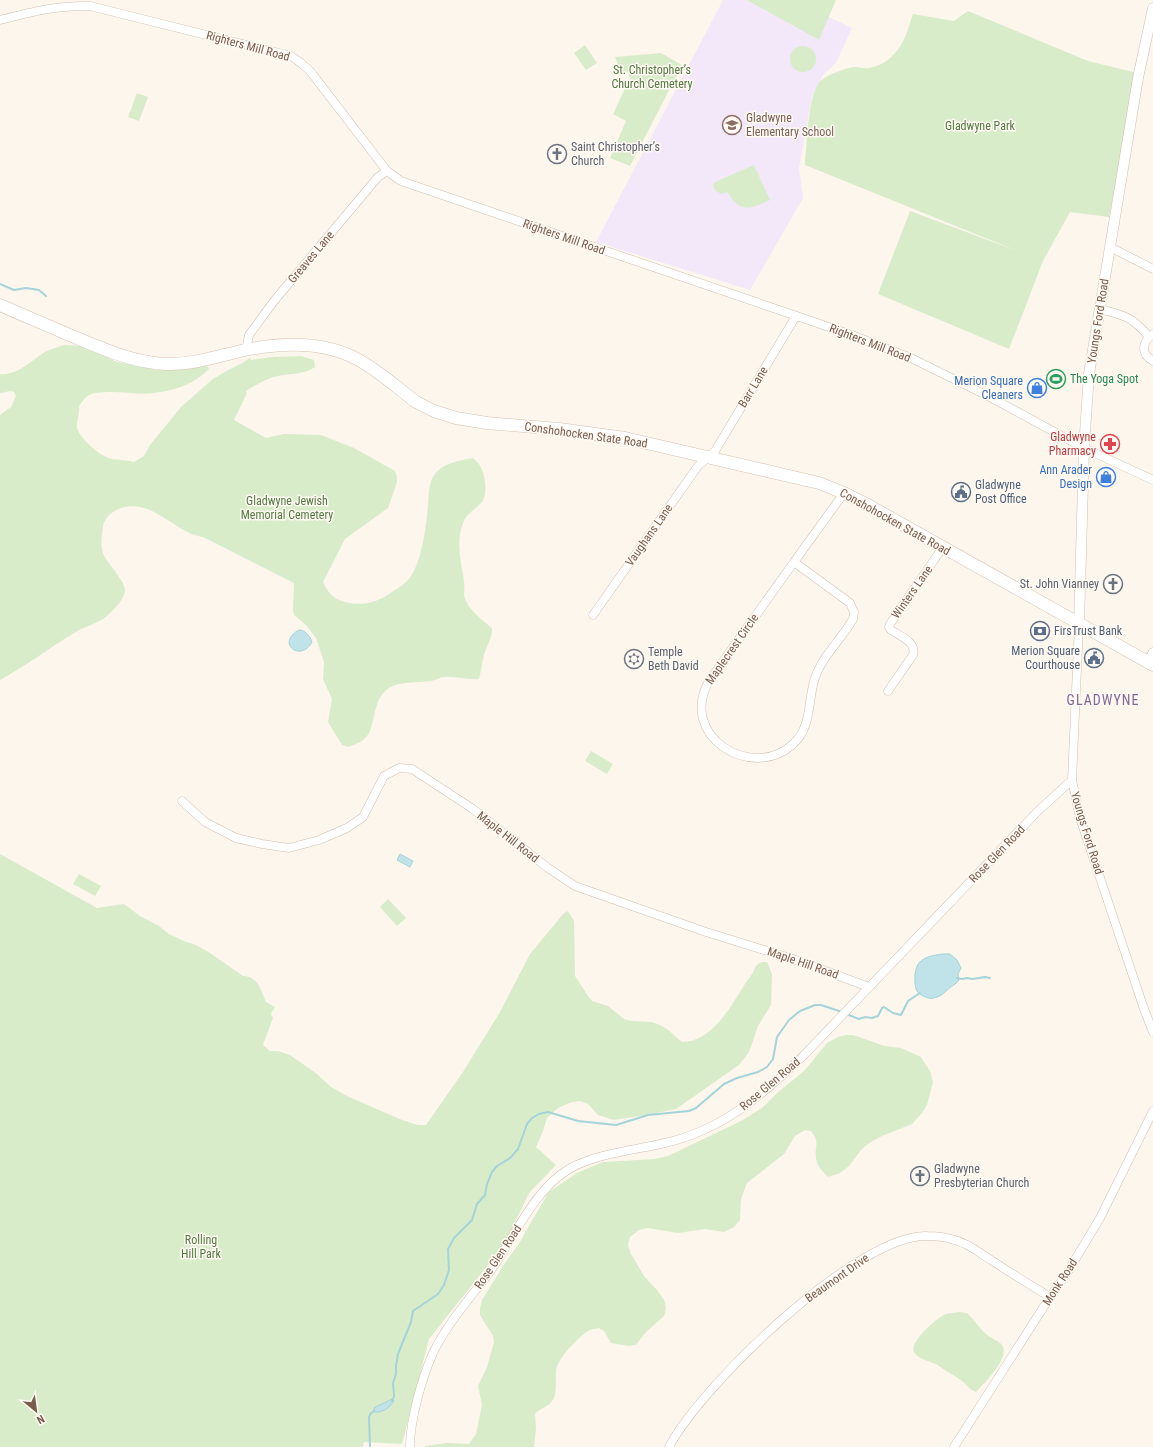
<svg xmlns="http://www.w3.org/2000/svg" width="1153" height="1447" font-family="'Roboto Condensed',sans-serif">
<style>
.education{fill:#f3e8fa}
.green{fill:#d8ecc9}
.water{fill:#bfe3e8;stroke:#a5d3da}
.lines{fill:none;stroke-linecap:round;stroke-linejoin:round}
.stream{stroke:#a5d3da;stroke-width:2}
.minor-casing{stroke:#d1beb0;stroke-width:9}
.tertiary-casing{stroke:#d1beb0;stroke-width:11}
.secondary-casing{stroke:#d6c0b0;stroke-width:13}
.minor{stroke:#fff;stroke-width:8}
.tertiary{stroke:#fff;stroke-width:10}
.secondary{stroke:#fff;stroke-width:12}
.labels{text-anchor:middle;stroke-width:3;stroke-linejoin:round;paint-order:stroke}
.street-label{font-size:12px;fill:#7a5c4d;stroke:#fffaf3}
.park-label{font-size:12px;fill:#537a41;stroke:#fffaf3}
.education-label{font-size:12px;fill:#785e54;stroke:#fffaf3;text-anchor:start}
.worship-label{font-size:12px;fill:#5b616d;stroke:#fffaf3;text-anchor:start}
.leisure-label{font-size:12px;fill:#27864d;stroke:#fffaf3;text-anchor:start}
.shop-label{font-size:12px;fill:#366cbe;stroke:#fffaf3;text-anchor:end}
.health-label{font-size:12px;fill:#be3a42;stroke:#fffaf3;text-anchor:end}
.service-label{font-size:12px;fill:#4e5e75;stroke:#fffaf3;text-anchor:start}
.quarter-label{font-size:14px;letter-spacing:1px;fill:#846695;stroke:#fffaf3}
</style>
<rect width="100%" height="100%" fill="#fdf6ec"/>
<polygon class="education" points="723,0 794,0 852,28 836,63 824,74 812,96 799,168 803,198 750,290 596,242"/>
<g class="green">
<polygon points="747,0 836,0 819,40"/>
<path d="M968,11L1088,61L1137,73L1109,217L1070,212L1043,261L1009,349L878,294L910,211L1020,252L805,165V162C807,143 808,99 818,84C823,76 845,68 854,67C859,67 864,69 869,68C882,66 892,58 899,48C906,39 909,25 913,14L954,21Z"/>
<polygon points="585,45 597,63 586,70 574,53"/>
<circle cx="803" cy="59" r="13"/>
<polygon points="661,53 682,65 630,166 610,158 626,121 613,114 630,78 628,72 621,73 615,57"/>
<polygon points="137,93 148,97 139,121 128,117"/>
<path d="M754,165L770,200C749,210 741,213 727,192L722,194L715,191L713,186L715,182Z"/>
<path d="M64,345L85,346L117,362L158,370H175L207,366L209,369C195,384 173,391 154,393C142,395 126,392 113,392C106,392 96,392 89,395C85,397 82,402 79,406C80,414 76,421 77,428C80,439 101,457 112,459C115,460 118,459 121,460C125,460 130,461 134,462L144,456L150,445L181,407L214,378H215C226,370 239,366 250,358L251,360L272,357L301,356L314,360L315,367C304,375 291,373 278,376C267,378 256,385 246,391V392L247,393L234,420L266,438L284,434L321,435L354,448L395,471L397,476V482L388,508L345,539L323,582C328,594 336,601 349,603C366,606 379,601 392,592C398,588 405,584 409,579C422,562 426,527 428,506C429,495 428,483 435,474C443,463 461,460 473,458C476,461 480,464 481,468C485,475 487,490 484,498C481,507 468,511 464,521C455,541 461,560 464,581C465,587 463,594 465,599C470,611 482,620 492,628C493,639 484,649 483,660C481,666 481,672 479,679C468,680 459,677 449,677C442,676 437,680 431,681C418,683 400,681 389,688C370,700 377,730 364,739C360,743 353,745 348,747L342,745L328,722L332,699L323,679L324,662L316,638L306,625L294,615L293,610L294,583L203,537C175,533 155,501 125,507C115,509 105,516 103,526C102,534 100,545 103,553C107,564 127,582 125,592C123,601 113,610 107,616C97,624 85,626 74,633C49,648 26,666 0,680V415L11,407L16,396L14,392L11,391L0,393V374C17,376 32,360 45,352C51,349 58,347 64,345Z"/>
<polygon points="591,751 613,764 607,774 585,761"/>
<path d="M0,854L97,908L124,904L140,916L159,926L169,934L184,941L196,945L210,953L243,976C258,976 261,991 266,1002L275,1007L271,1014L273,1018L263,1045L270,1051H278L290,1055L317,1074L331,1087L347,1096L402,1120L418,1125H426L463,1072L500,1012L530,954L564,913L568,911L574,921L575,976L588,996L592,1001L608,1006L624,1019L631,1021L652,1022L660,1025L667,1029L682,1042C712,1042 731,1006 745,984C747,980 750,978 752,974C754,971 755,966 758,964C761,962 764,962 767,962L772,974L771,1005L758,1026L749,1052L739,1065L676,1109L652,1114L614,1120L598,1115L588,1104L580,1101L572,1102L558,1108L547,1118L543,1131L536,1147L556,1165L529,1193L504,1245L429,1339L402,1444L364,1442L363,1447H0Z"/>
<polygon points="79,874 101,886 95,896 73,884"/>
<polygon points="388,899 406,918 397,926 380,907"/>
<path d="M846,1035H853L885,1046L901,1048L921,1057L930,1071L933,1082L927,1105L922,1113L912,1124L882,1136L869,1143L861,1150L849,1166L840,1173L828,1177C823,1172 817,1166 816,1158C814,1145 821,1144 811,1131L805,1130L795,1136L784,1154L747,1183L741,1199L740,1220L734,1227L724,1232L705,1229L678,1233L648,1228L639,1230L630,1237L628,1245L631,1254L644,1276L657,1290L664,1300L666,1308L664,1316L645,1333L636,1345L629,1346L611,1343L604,1331L599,1328C596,1329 593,1329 590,1330C579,1336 558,1358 556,1370C555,1379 558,1394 552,1401C548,1407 540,1408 535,1414L536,1429L534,1447H425V1446L447,1443L469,1444L476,1434L482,1405L478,1386L487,1367L494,1342L493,1336L480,1315V1308L482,1300L503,1266L520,1242L530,1224L549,1192L577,1173L603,1162L655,1159L668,1156L741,1121L762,1108L776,1094L804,1071L827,1043L838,1037Z"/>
<path d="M959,1312L967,1313C974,1319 979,1328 986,1334C990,1338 998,1340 1002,1345C1011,1358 984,1383 976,1392C970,1390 967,1385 962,1381C954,1375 944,1370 936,1364C929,1361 918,1359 914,1352C909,1342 936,1319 944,1315C948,1313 954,1313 959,1312Z"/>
</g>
<g class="water">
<path d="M299,630C305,630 310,636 312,642C301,663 275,643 299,630Z"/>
<polygon points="400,854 413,861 410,867 397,860"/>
<path d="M943,954H950L957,960L961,968L958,974L959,980C956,984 952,986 947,990C944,993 940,997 934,998C929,1000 918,995 916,989C914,982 914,967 920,962C926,956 935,955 943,954Z"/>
<path d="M392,1399L394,1401C389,1408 383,1413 374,1412V1408Z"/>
</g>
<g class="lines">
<g class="stream">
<polyline points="0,284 14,290 26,288 39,290 46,296"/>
<polyline points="957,978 962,979 967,978 972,979 985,977 990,978"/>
<polyline points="846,1014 859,1019 865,1017 872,1018 878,1016 882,1008 884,1007 893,1013 901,1015 908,1001 920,993"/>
<polyline points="392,1401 394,1396 393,1383 396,1374 396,1365 398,1354 411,1322 413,1311 438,1294 444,1285 449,1270 448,1249 454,1238 472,1220 477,1204 485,1195 487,1184 492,1172 497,1166 510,1158 518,1149 527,1124 532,1118 539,1114 548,1112 578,1121 616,1125 648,1115 689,1111 696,1108 724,1084 737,1078 758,1072 767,1067 773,1059 777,1037 789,1020 800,1011 815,1005 821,1005 842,1012"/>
<polyline points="370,1447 369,1417 371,1413 374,1411"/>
</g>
<defs>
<g id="minor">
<path d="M0,20C31,12 58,5 90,6L291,56L301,63L310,71L387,171L401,181L785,312L852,335L911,358L988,396L1084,448L1153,480"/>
<polyline points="1110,247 1153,269"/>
<path d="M1100,309C1124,315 1133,317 1149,337"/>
<path d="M1153,334C1142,342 1140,354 1153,361"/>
<polyline points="246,350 249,335 274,301 378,177 387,171"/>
<path d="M794,562L709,681C678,736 751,781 792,745C813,727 807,701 815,678C822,656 842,639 853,619L854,612L850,603L794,562L844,493"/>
<polyline points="593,615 698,466 715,451 796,316"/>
<polyline points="1079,624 1072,780 1080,818 1144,1009 1153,1032"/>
<path d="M888,691L913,655C917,642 900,636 891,630L889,627L890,624L943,547"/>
<polyline points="182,801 205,822 236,838 262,844 289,848 319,840 347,828 363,817 384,776 399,768 412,769 473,809 548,868 575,886 706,932 793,959 869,987"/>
<path d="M410,1447C410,1420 422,1378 433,1353C448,1322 472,1296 492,1269C514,1237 535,1189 569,1169C595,1154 635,1150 665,1143C722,1130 763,1095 804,1055L1038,811L1072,780"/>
<path d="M669,1447C700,1387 857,1234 927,1236C935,1236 944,1237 951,1239C966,1242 978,1252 991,1260C1011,1273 1030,1285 1050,1297"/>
<polyline points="954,1447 1050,1297 1067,1273 1100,1218 1153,1111"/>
</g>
<g id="tertiary">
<polyline points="1079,624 1084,448 1089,374 1138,78 1153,8"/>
<polyline points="1149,663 1153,653"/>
</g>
<path id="secondary" d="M0,305C22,315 45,324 67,334C99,347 130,362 165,364C192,365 218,356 245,350C280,343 322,341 355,358C377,369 396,387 416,402L434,411L456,418L487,423L559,429L625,438L819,483L844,493L866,504L1153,665"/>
</defs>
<use href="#minor" class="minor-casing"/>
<use href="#tertiary" class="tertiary-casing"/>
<use href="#secondary" class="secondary-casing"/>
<use href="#minor" class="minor"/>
<use href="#tertiary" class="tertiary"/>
<use href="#secondary" class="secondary"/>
</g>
<defs>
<symbol id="school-ring" viewBox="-11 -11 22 22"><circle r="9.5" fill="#fffaf3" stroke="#8d6e63" stroke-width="1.5"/><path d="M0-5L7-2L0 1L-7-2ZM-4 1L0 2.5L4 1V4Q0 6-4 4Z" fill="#8d6e63"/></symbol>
<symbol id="church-ring" viewBox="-11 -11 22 22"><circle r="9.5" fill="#fffaf3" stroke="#6b7280" stroke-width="1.5"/><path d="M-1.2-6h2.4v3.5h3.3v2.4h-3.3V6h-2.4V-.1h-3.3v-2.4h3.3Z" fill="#6b7280"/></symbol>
<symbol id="stadium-ring" viewBox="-11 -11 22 22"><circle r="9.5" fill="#fffaf3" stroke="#2e9e5b" stroke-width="1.5"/><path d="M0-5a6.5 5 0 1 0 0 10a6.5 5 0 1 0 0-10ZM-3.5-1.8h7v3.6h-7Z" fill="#2e9e5b"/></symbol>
<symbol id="shop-ring" viewBox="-11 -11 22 22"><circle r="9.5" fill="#fffaf3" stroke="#3f7fe0" stroke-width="1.5"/><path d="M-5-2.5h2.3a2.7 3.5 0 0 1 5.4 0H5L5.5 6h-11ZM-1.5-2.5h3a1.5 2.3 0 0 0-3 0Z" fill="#3f7fe0"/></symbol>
<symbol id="pharmacy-ring" viewBox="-11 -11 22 22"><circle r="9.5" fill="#fffaf3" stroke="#e0444e" stroke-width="1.5"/><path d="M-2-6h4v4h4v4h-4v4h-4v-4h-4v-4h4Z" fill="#e0444e"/></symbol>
<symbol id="civic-ring" viewBox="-11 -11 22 22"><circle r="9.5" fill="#fffaf3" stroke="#5c6f8a" stroke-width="1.5"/><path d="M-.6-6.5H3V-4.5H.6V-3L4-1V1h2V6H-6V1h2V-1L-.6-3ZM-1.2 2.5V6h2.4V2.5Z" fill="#5c6f8a"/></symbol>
<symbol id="bank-ring" viewBox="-11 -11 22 22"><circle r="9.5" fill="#fffaf3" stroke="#5c6f8a" stroke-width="1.5"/><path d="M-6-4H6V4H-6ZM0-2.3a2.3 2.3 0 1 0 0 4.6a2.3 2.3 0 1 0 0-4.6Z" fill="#5c6f8a"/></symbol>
<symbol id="synagogue-ring" viewBox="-11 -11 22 22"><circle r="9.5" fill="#fffaf3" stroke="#6b7280" stroke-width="1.5"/><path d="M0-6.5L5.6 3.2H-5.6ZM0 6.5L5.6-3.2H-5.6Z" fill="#6b7280"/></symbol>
</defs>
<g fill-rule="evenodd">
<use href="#school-ring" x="721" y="114" width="22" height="22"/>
<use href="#church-ring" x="546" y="143" width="22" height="22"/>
<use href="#stadium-ring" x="1045" y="368" width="22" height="22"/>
<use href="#shop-ring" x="1026" y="377" width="22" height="22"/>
<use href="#pharmacy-ring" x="1099" y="433" width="22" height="22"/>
<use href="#shop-ring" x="1095" y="466" width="22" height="22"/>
<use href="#civic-ring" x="950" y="481" width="22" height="22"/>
<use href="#church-ring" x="1102" y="573" width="22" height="22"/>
<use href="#bank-ring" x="1029" y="620" width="22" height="22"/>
<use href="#civic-ring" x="1083" y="647" width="22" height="22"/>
<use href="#synagogue-ring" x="623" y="648" width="22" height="22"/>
<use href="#church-ring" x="909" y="1165" width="22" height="22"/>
</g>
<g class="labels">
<g class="street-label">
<text transform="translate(248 46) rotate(15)" y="4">Righters Mill Road</text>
<text transform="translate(564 237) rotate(19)" y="4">Righters Mill Road</text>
<text transform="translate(311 257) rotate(-50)" y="4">Greaves Lane</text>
<text transform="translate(1098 321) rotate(-81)" y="4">Youngs Ford Road</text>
<text transform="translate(870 343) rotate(21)" y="4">Righters Mill Road</text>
<text transform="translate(753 387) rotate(-59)" y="4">Barr Lane</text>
<text transform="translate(586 435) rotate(8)" y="4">Conshohocken State Road</text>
<text transform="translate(895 522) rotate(29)" y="4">Conshohocken State Road</text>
<text transform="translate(649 535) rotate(-55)" y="4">Vaughans Lane</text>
<text transform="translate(912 592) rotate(-55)" y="4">Winters Lane</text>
<text transform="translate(732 649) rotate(-55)" y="4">Maplecrest Circle</text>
<text transform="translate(1087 833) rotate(73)" y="4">Youngs Ford Road</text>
<text transform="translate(508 837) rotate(38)" y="4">Maple Hill Road</text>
<text transform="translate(997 854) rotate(-46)" y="4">Rose Glen Road</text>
<text transform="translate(803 963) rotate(19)" y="4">Maple Hill Road</text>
<text transform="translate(770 1084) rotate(-40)" y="4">Rose Glen Road</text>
<text transform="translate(498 1257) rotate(-56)" y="4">Rose Glen Road</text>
<text transform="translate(837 1278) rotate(-35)" y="4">Beaumont Drive</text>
<text transform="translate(1060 1282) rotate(-57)" y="4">Monk Road</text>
</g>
<g class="park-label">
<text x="652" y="74">St. Christopher’s<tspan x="652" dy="14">Church Cemetery</tspan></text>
<text x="980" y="130">Gladwyne Park</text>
<text x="287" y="505">Gladwyne Jewish<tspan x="287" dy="14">Memorial Cemetery</tspan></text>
<text x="201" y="1244">Rolling<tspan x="201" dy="14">Hill Park</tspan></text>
</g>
<g class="education-label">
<text x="746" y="122">Gladwyne<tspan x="746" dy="14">Elementary School</tspan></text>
</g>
<g class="worship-label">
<text x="571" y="151">Saint Christopher’s<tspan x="571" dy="14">Church</tspan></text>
<text x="1099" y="588" text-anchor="end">St. John Vianney</text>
<text x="648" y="656">Temple<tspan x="648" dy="14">Beth David</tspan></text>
<text x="934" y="1173">Gladwyne<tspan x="934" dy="14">Presbyterian Church</tspan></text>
</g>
<g class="leisure-label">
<text x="1070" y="383">The Yoga Spot</text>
</g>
<g class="shop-label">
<text x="1023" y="385">Merion Square<tspan x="1023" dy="14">Cleaners</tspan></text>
<text x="1092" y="474">Ann Arader<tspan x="1092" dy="14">Design</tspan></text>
</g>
<g class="health-label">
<text x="1096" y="441">Gladwyne<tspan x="1096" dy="14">Pharmacy</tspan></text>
</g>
<g class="service-label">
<text x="975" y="489">Gladwyne<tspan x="975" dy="14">Post Office</tspan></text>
<text x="1054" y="635">FirsTrust Bank</text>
<text x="1080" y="655" text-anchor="end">Merion Square<tspan x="1080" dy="14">Courthouse</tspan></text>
</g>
<g class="quarter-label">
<text x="1103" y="705">GLADWYNE</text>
</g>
</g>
<g transform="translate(36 1411) rotate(151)" stroke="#fffaf3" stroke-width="3" paint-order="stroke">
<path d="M0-3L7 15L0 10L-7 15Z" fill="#7a5c4d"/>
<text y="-6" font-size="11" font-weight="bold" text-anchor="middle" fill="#7a5c4d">N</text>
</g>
</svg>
